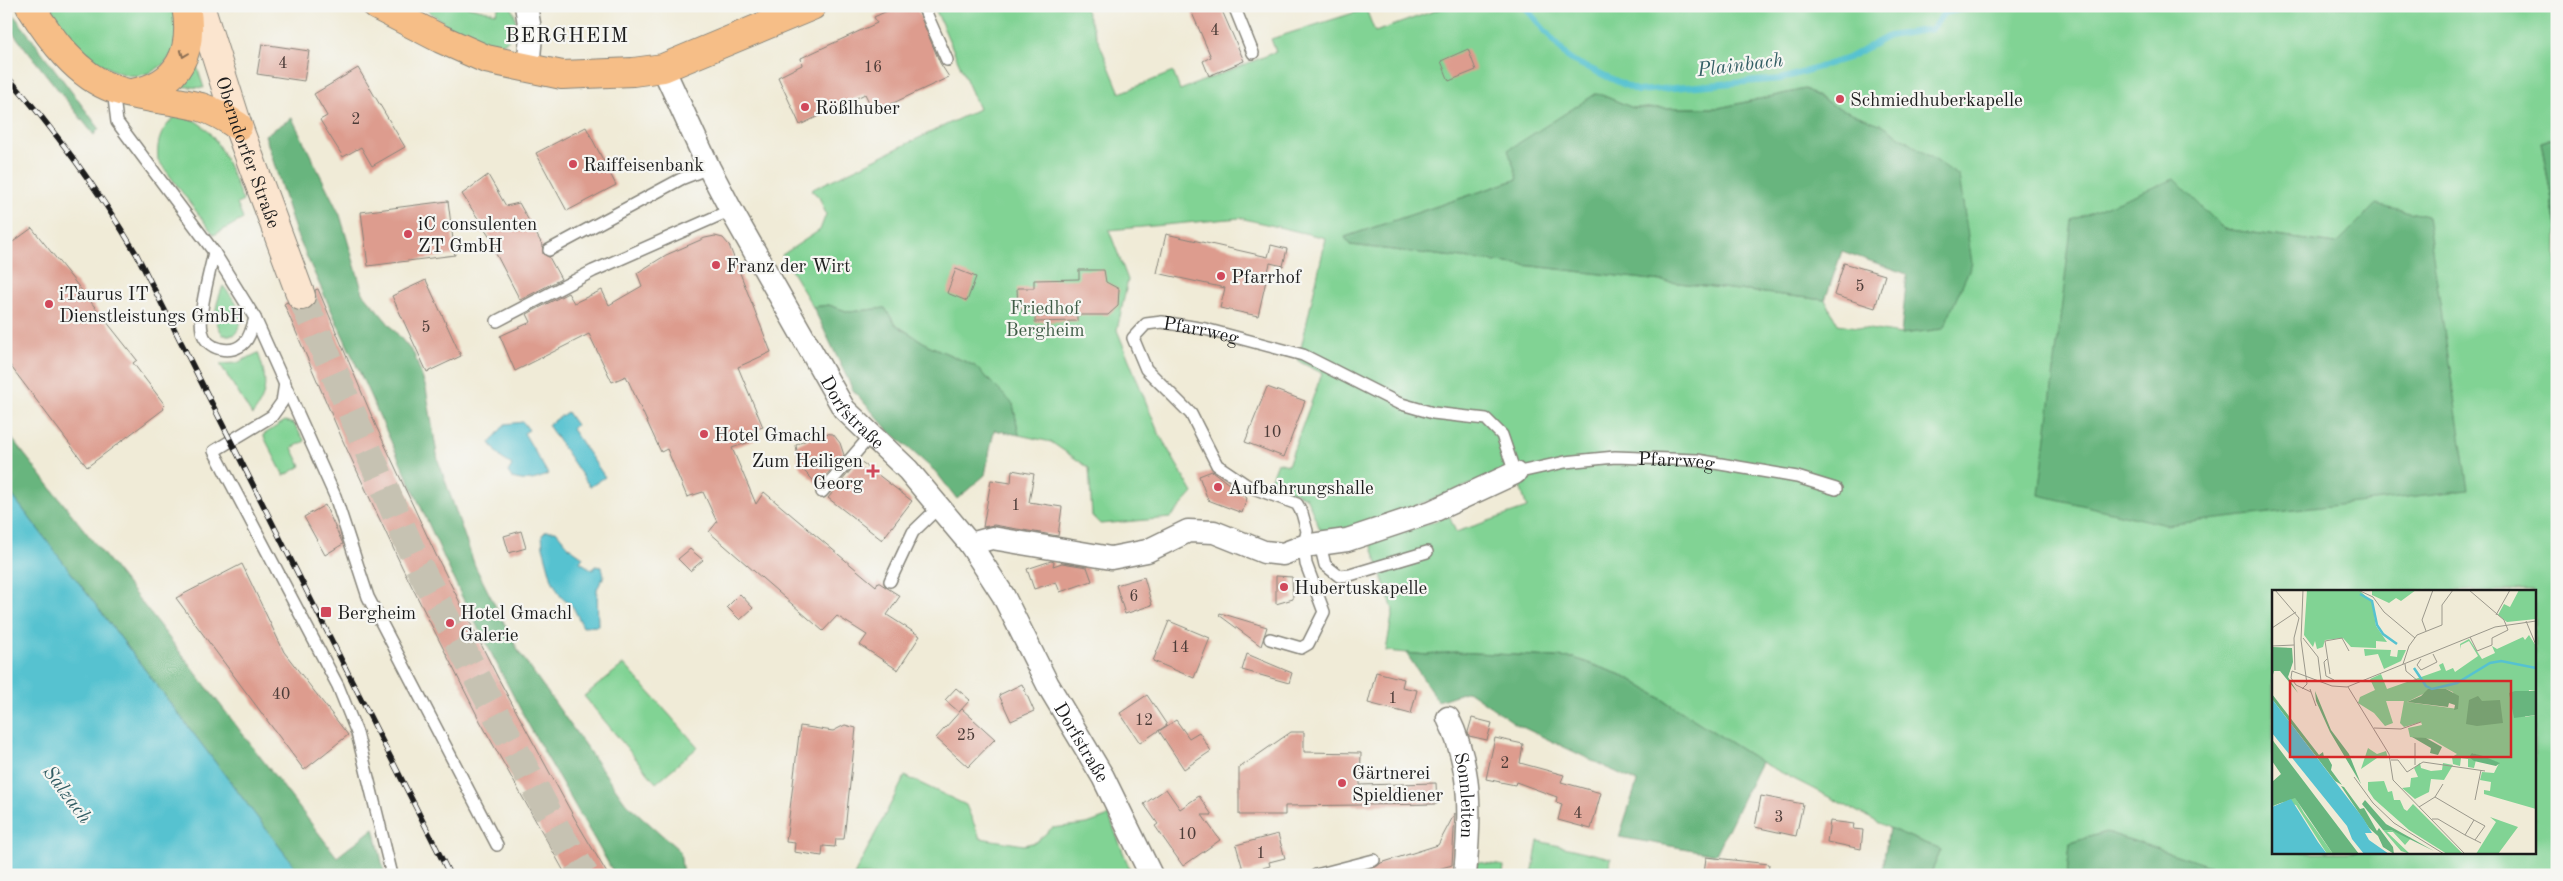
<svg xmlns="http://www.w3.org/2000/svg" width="2563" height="881" font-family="'Old Standard TT',serif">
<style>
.green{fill:#81d394;stroke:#4e7858;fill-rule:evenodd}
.forest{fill:#68b57e;stroke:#42684d}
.water{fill:#56c2d0;stroke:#396f76}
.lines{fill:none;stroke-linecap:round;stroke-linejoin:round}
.stream{stroke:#56c2d0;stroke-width:6}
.building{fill:#dd9c8e}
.secondary-tunnel{stroke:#c6c2b2;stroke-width:28;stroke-dasharray:28 14;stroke-linecap:butt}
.service-casing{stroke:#86847a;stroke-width:14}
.minor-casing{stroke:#86847a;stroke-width:25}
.secondary-casing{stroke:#86847a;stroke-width:30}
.primary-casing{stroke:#86847a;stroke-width:30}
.service{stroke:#fff;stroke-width:11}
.minor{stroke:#fff;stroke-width:22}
.secondary{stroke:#fbe5cf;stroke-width:28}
.primary{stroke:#f6be87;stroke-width:28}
.rail-casing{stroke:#1c1c1c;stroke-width:5.5}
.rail{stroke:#f6f6f2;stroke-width:4;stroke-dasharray:11;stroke-linecap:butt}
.oneway{stroke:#896d52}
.poi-dot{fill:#d1495b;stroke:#f6f6f2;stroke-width:2}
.labels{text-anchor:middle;stroke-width:4.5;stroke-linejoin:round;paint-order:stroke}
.number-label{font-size:16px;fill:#4c3c38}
.poi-label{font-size:19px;fill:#1c1c1c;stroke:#f6f6f2;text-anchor:start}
.street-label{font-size:19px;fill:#1c1c1c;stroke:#f6f6f2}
.park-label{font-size:19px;fill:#3f5c46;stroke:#f6f6f2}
.water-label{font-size:20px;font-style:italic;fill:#335e64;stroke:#f6f6f2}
.quarter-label{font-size:21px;letter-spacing:1px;fill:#1c1c1c;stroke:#f6f6f2}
.inset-river{fill:none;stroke:#56c2d0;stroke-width:2.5}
.inset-road{fill:none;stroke:#9b988c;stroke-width:1}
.view{fill:#d62828;fill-opacity:0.15;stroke:#d62828;stroke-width:2.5}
.inset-edge{fill:none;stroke:#1c1c1c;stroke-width:2.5}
</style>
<rect width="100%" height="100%" fill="#f6f6f2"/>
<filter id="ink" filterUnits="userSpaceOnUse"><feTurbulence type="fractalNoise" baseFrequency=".02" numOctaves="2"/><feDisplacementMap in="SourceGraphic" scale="10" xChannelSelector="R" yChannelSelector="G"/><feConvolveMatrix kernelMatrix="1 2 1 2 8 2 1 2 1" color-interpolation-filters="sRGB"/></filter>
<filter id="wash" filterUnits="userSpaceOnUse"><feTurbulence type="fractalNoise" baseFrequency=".0096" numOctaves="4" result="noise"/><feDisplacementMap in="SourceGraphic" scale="20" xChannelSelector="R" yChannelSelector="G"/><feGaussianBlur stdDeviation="1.12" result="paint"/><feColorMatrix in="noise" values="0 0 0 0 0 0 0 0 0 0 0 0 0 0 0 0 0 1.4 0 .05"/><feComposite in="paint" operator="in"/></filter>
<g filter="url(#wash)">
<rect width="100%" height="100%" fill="#f0ebd7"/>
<g class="green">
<path d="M46,6H178C178,19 179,32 177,44C176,52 165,64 158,68C116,97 68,35 46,6Z"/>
<path d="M423,6H465L496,13L499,6H511C515,14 518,24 514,32C498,66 439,21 423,6Z"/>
<path d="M934,6H1084L1120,93L1173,72L1180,90L1276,52L1271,39L1366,9L1375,32L1448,6H2557V136L2541,142L2557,227V875H2236L2106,832L2070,843L2067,875H1930L1941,850L1889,828L1761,762L1627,677L1574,658L1455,652L1427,655L1386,651L1393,610L1371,544L1449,516L1456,532L1527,508L1514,467L1349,532L1322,534L1306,497L1269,483L1277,462L1288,465L1322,373L1298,361L1326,238L1240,218L1109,230L1128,280L1117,330L1158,432L1193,493L1170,518L1100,524L1092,516L1089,468L1051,442L1019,435L1013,404L975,366L928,345L896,325L885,308L849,312L829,305L813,307L782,255L820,230L826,214L819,197L811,190L979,109ZM1805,89L1834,106L1943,329L1901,334L1838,324L1825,300L1350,245L1345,237L1518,179L1597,93L1633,108H1719ZM2174,179L2224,229L2336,244L2376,204L2166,525ZM2273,591H2534V852H2273Z"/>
<polygon points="194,66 197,67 204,88 176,86"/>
<path d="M177,115C217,119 229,170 243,201L237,204L243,219L214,235L158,160C156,140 162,128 177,115Z"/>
<path d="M223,286C235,301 250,317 234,335H223C211,316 216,305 223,286Z"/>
<path d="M258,353C267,377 269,395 252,415L220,364L237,363Z"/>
<polygon points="285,421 294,424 305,441 292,448 301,466 284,476 263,435"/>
<polygon points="624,664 698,747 656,783 584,696"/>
<polygon points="905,776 966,805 980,838 1024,845 1036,842 1052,828 1087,824 1109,816 1132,875 854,875"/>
<polygon points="1538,841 1611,858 1609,875 1532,875"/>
<polygon points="1477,862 1504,866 1503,875 1474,875"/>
</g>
<g class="forest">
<polygon points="7,6 99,128 94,135 6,24"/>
<polygon points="1805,89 1834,106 1885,126 1959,176 1972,263 1943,329 1901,334 1907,274 1842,251 1825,300 1350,245 1345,237 1518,179 1508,150 1597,93 1633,108 1719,108"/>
<polygon points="292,118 340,215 363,293 414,354 426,388 438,460 475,566 519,652 625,802 680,851 683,875 615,875 528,724 461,595 296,233 265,135"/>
<polygon points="2557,136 2557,227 2541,142"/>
<polygon points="2174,179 2224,229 2336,244 2376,204 2427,216 2468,490 2166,525 2039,495 2072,220"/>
<polygon points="829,305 849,312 885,308 896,325 928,345 975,366 1013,404 1019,435 994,430 985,475 957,499 936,472 888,430 853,390 813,307"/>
<polygon points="6,431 153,617 337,857 374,828 385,875 301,875 9,491 6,481"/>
<polygon points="1455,652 1574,658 1627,677 1761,762 1716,854 1619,837 1637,782 1516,724 1468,691 1438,701 1406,653 1427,655"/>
<polygon points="1889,828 1941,850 1930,875 1881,875"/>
<polygon points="2106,832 2232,873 2236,875 2067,875 2070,843"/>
</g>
<g class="water">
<polygon points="567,412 576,425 572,429 605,477 590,487 548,425"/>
<path d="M523,422L529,430L524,433L548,474C535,481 526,482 512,478L508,472L512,465L501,458L490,443L505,424Z"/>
<polygon points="6,488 9,491 301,875 6,875"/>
<polygon points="546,531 556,531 570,548 583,557 580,562 593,570 595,566 602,567 604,576 597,589 598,626 583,627 573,607 561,597 552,580 543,547 542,535"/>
</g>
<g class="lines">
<polyline class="stream" points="1524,6 1569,59 1638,91 1781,79 1848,58 1889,36 1932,29 1944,13 1976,6"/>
</g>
<g id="blocks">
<g class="building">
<polygon points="898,6 916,6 940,63 949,77 874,112 865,94 800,125 778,77 802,65 801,58 877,23 874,17"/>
<polygon points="1189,6 1220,6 1244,61 1209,76 1203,61 1211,57"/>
<polygon points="262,44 309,51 304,81 257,74"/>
<polygon points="1468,49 1476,70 1449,81 1441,61"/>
<polygon points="358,68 405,147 372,166 361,147 343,157 320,120 327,116 314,94"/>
<polygon points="586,127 616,185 567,211 536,153"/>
<polygon points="488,175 506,206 519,203 543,246 543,254 549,257 561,279 520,300 494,250 496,246 462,194"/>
<polygon points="448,201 455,255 368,266 361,212"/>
<polygon points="32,228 137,360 133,363 165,405 163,407 164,409 87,467 6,360 6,247"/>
<polygon points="1166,234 1268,257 1271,245 1287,249 1283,266 1270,263 1258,316 1220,308 1225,288 1157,273"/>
<polygon points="715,236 723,238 729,245 771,352 738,367 763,427 754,430 758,439 732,448 756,504 764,492 876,586 878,582 900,596 887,615 920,636 898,670 860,645 867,635 837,616 823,631 709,532 717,522 703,492 687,497 667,449 661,452 626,376 612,382 589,334 515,371 500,336 531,322 527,314 568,293 574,303 602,290 609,305 642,286 637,273 666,255 705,238"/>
<polygon points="1844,263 1885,275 1875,308 1834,295"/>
<polygon points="956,269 976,277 967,301 947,293"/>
<polygon points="1079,270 1104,270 1106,282 1119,289 1118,306 1108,315 1077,315 1077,321 1035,322 1035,309 1018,310 1017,288 1034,288 1034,280 1079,279"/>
<polygon points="426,280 461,356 427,372 392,296"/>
<polygon points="318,289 376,426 436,555 498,678 575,819 608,875 566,875 480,721 402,567 343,441 284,304 287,302 298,311 307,310 313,306 316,298 315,290"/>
<polygon points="1267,387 1305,401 1284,457 1245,442"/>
<polygon points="821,433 833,434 840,443 844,455 818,485 799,466 796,445"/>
<polygon points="859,460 912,501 882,540 828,498"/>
<polygon points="1012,470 1034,474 1029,502 1062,507 1058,536 994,525 983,527 991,480 1011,483"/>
<polygon points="1212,471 1247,498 1242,513 1208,500 1199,476"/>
<polygon points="325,505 343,544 325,555 304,517"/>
<polygon points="521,531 526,548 509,553 504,536"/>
<polygon points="690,549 703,560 690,571 678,559"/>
<polygon points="1051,561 1054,562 1053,566 1062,563 1087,567 1092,581 1060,592 1056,582 1034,589 1027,569"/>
<polygon points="242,564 284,652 348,735 304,770 176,598"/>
<polygon points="1276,576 1292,577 1293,599 1276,604"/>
<polygon points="1144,577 1152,605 1125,614 1116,585"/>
<polygon points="740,594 753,608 740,620 727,607"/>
<polygon points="1220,613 1267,627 1261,646 1219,615"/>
<polygon points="1169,621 1210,638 1194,678 1153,661"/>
<polygon points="1247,654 1292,673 1289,683 1242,670"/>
<polygon points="1376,672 1404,679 1402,687 1417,690 1411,714 1368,703"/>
<polygon points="1022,684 1034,711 1011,721 999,695"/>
<polygon points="956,688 970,700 959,712 945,700"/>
<polygon points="1147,695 1167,725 1140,743 1120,713"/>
<polygon points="962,709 995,739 968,767 936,738"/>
<polygon points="1472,718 1492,723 1487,740 1469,736 1468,732"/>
<polygon points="1176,720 1189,738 1199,732 1211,751 1184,769 1159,731"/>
<polygon points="845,725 856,728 844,839 836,839 835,847 823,846 822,856 794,852 795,843 786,842 800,726 833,731"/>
<polygon points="1291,732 1304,732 1304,752 1361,753 1360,785 1436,783 1437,804 1285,806 1285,815 1239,815 1239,768"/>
<polygon points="1495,738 1523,744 1520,763 1564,775 1561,782 1601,793 1591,829 1558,820 1562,804 1556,802 1557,797 1516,782 1515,785 1486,779"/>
<polygon points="1166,789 1180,809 1199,796 1212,815 1202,815 1220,840 1183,866 1155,826 1158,824 1144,804"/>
<polygon points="1761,796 1803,804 1796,836 1755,827"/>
<polygon points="1455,813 1452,865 1418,875 1355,875 1355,873 1376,867 1381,863 1438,845"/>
<polygon points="1830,821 1854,824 1853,829 1863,830 1861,849 1827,842"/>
<polygon points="1278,834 1285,858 1269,862 1270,866 1244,873 1236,845"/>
<polygon points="1706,857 1769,864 1768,875 1704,875"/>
</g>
</g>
</g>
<g filter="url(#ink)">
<use href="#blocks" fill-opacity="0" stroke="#86847a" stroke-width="1"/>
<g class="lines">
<polyline class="secondary-tunnel" points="301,296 417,563 556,828 585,875"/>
<defs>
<g id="service">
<polyline points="923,6 947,60"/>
<polyline points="1234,6 1253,53"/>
<polyline points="113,90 117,122 214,252 255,318 335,496 368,597 497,845"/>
<polyline points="549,250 681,179 709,168"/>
<path d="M214,252C210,272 198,311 202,331C206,350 232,356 245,342C250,337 253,325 255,318"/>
<polyline points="497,321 593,271 731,210"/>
<polyline points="285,383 282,402 272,416 214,451 338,686 357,733 392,875"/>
<polyline points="822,492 871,435"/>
<polyline points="1320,544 1325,565 1339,576 1350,575 1427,552"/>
<polyline points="890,581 913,532 939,507"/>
<path id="s1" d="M1270,639L1301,648L1308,644L1324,612L1306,564L1304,546L1307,531L1302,513L1297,504L1248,486L1217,465L1191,414L1146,369L1133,338L1146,324L1162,322L1205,329L1303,355L1398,403L1433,413L1486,419L1502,435L1515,473L1565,462L1615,457L1697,460L1797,477L1836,489"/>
<polyline points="1316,875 1374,860"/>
</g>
<g id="minor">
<polyline points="526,6 531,35 528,69"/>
<path id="s2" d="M663,68L709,168L731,210L844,409L908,470L970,544L1003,595L1048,685L1103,777L1151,875"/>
<polyline points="970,544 992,538 1111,558 1147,551 1188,531 1214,532 1264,552 1283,554 1304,546 1347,540 1431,512 1515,473"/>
<path id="s3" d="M1448,718C1473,768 1470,821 1465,875"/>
</g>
<g id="secondary">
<path id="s4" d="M200,6L238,126L301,296"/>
</g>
<g id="primary">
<path d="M30,6C50,38 77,76 114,89C141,99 172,99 201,107C214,111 226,118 238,126"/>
<polyline points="377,6 441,39 486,59 562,75 633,72 663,68 812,6"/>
<path d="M132,93C180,85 194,51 186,6"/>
</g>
</defs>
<use href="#service" class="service-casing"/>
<use href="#minor" class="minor-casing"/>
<use href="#secondary" class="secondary-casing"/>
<use href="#primary" class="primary-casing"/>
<use href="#service" class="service"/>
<use href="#minor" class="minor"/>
<use href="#secondary" class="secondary"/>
<use href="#primary" class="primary"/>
<defs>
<path id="rail" d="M6,75C56,131 99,191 137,255L450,875"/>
</defs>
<use href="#rail" class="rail-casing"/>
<use href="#rail" class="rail"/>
</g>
<defs><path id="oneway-chevron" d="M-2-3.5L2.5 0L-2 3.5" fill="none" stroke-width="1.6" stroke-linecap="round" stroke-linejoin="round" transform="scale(1.25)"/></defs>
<use class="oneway" href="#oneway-chevron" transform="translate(184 54) rotate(111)"/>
</g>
<g class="poi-dot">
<circle cx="1840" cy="99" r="5"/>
<circle cx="805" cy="107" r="5"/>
<circle cx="573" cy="164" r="5"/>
<circle cx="408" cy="234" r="5"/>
<circle cx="716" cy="265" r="5"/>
<circle cx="1221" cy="276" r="5"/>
<circle cx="49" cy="304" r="5"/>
<circle cx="704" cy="434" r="5"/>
<path d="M870.5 463.5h5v5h5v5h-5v5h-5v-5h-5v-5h5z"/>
<circle cx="1218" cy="487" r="5"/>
<circle cx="1284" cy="587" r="5"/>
<rect x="320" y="606" width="12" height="12" rx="2.5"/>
<circle cx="450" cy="623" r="5"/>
<circle cx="1342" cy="783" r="5"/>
</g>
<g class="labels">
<g class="number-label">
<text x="1215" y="35">4</text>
<text x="283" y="68">4</text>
<text x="873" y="72">16</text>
<text x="356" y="124">2</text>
<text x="1860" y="291">5</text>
<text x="426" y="332">5</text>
<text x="1272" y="437">10</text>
<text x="1016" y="510">1</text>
<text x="1134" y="601">6</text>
<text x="1180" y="652">14</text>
<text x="281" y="699">40</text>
<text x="1393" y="703">1</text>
<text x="1144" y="725">12</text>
<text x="966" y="740">25</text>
<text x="1505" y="768">2</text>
<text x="1578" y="818">4</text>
<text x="1779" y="822">3</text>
<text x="1187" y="839">10</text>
<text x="1261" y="858">1</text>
</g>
<g class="poi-label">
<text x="1850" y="106">Schmiedhuberkapelle</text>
<text x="815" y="114">Rößlhuber</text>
<text x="583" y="171">Raiffeisenbank</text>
<text x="418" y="230">iC consulenten<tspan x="418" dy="22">ZT GmbH</tspan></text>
<text x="726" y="272">Franz der Wirt</text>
<text x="1231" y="283">Pfarrhof</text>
<text x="59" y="300">iTaurus IT<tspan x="59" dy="22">Dienstleistungs GmbH</tspan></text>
<text x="714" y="441">Hotel Gmachl</text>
<text x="863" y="467" text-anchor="end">Zum Heiligen<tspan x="863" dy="22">Georg</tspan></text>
<text x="1228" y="494">Aufbahrungshalle</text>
<text x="1294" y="594">Hubertuskapelle</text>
<text x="337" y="619">Bergheim</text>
<text x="460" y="619">Hotel Gmachl<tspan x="460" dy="22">Galerie</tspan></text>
<text x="1352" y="779">Gärtnerei<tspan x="1352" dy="22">Spieldiener</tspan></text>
</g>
<g class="street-label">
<text dy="7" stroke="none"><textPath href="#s4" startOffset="154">Oberndorfer Straße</textPath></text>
<text dy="7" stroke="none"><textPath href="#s1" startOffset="509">Pfarrweg</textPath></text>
<text dy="7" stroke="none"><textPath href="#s2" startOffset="394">Dorfstraße</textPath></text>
<text dy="7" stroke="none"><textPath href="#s1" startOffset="1036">Pfarrweg</textPath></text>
<text dy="7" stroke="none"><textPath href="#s2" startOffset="799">Dorfstraße</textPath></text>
<text dy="7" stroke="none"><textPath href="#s3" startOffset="80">Sonnleiten</textPath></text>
</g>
<g class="park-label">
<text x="1045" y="314">Friedhof<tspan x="1045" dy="22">Bergheim</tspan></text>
</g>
<g class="water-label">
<text transform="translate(1740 64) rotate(-7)" y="7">Plainbach</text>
<text transform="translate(68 794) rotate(53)" y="7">Salzach</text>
</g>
<g class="quarter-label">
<text x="567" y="42">BERGHEIM</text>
</g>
</g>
<g transform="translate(2272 590)">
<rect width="264" height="264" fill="#f0ebd7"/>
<path d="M35,0H87L100,12L104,36L115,52L104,51V58L79,57L71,48L53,50L51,57L45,59L43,51L41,57L32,45ZM100,0H144L129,11L124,8L117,13L100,5ZM247,0H264V29L235,32L226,25L232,14L238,17ZM257,45L264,56V101L257,100L253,127L264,125V219L212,204V200L218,201L219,192L208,190L210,182L222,183L227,173L200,163L204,170L202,178L196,177V169L189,168L188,176L181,174L180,167L185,164L159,149L138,147L136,138L150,135L149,132L132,137L128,133L132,111H114L121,133L113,136L102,123L86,113L88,107L103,100L98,89L109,84L115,99L169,80L167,75L171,73L174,81L181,78L183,82L206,66L197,51L189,55V59L188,54L197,49L210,69L223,63L220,56L225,59L251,47L253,50ZM174,99L181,102L186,119L135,112L159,100ZM92,59L119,60L118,66L125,67L126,60H134L129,71L112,79L106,64L93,66ZM96,158L105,164L114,161L116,168H105L89,179ZM148,173L149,178L159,181L170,180L171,173L181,175L172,190L159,189L157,202L143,209L130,198L138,197L139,188L146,187L142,178ZM112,191L116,202L120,201L122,210H128L132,219L135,221L141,214L191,264H175L137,240L102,209L96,200V192ZM23,207L32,223L61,264H55L24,215L9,212L0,217V216L15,209ZM218,227L246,237L226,264H204L224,232ZM111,240H119L139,248L133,255L121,242H115L138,264L129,261Z" fill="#81d394" fill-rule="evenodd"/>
<path d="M0,57L20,58L21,72L16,87L26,103L8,81H2L0,88ZM156,99H174L187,106L186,119L182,120L183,115L177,113L176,117L135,112L149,106ZM43,101L59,140L77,164L89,194L58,142L44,111ZM243,101H264V125L242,128L237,103ZM0,104L47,165L51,162L52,167L55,166L60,175L59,180L70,195L63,191L0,109ZM206,106L210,111L228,110L231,133L205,136L194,134L197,110ZM140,147L154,148L170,157L166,165L158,163L159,158ZM0,149L2,152L87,264H61L23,208L0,216V192L9,184L0,171ZM200,163L211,166L228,173L224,176L202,171L197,167ZM69,196L72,197L88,219L92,218L105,241L107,238L121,257L122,264L111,257L106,246L97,238ZM93,210L114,234L162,261L119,240H111L90,214Z" fill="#68b57e"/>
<path d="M0,109L91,228L100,243H93L97,250L117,264H92L80,249L75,236L0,143ZM19,209L46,252L55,264H0V217Z" fill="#56c2d0"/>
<path class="inset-river" d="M88,4L100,11L105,35L111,44L125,54M142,78L154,96L160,99L185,93L218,73L229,71L264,78"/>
<path class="inset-road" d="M3,0L27,28L22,48L23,80M86,0L101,7L112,22L143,48M197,0L232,30L236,40L220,48V55L205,61L198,47M224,25L238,0M254,31L264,55M0,38L24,22M154,41L150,30L161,0M31,48L46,67L49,91M0,56L22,55M55,69L52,72L54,86L62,90M149,69L145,75L149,80L165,72L161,64M131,74L137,56L145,45L170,35V15L181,0M133,74L134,81L146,91M58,84L53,51L70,48L77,61M76,97L117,164L121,190L193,264M30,99L35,94L29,50L31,0M38,99L44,116M39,102L24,95L19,88L20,81L60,96L75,97L223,37L264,31M102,138L129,139L149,132M143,153V175M119,170H126L135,182L151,172L213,181M82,187L101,213L122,233L172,264M163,207L171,194M203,210L209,180M147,217L163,207L202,230L193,245L166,229H160M202,230L213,236L203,250M193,245L209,253"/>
<path class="view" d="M18,91H239V167H18Z"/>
<rect width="264" height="264" class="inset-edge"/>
</g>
<rect width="2563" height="881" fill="none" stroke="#f6f6f2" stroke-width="25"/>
</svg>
